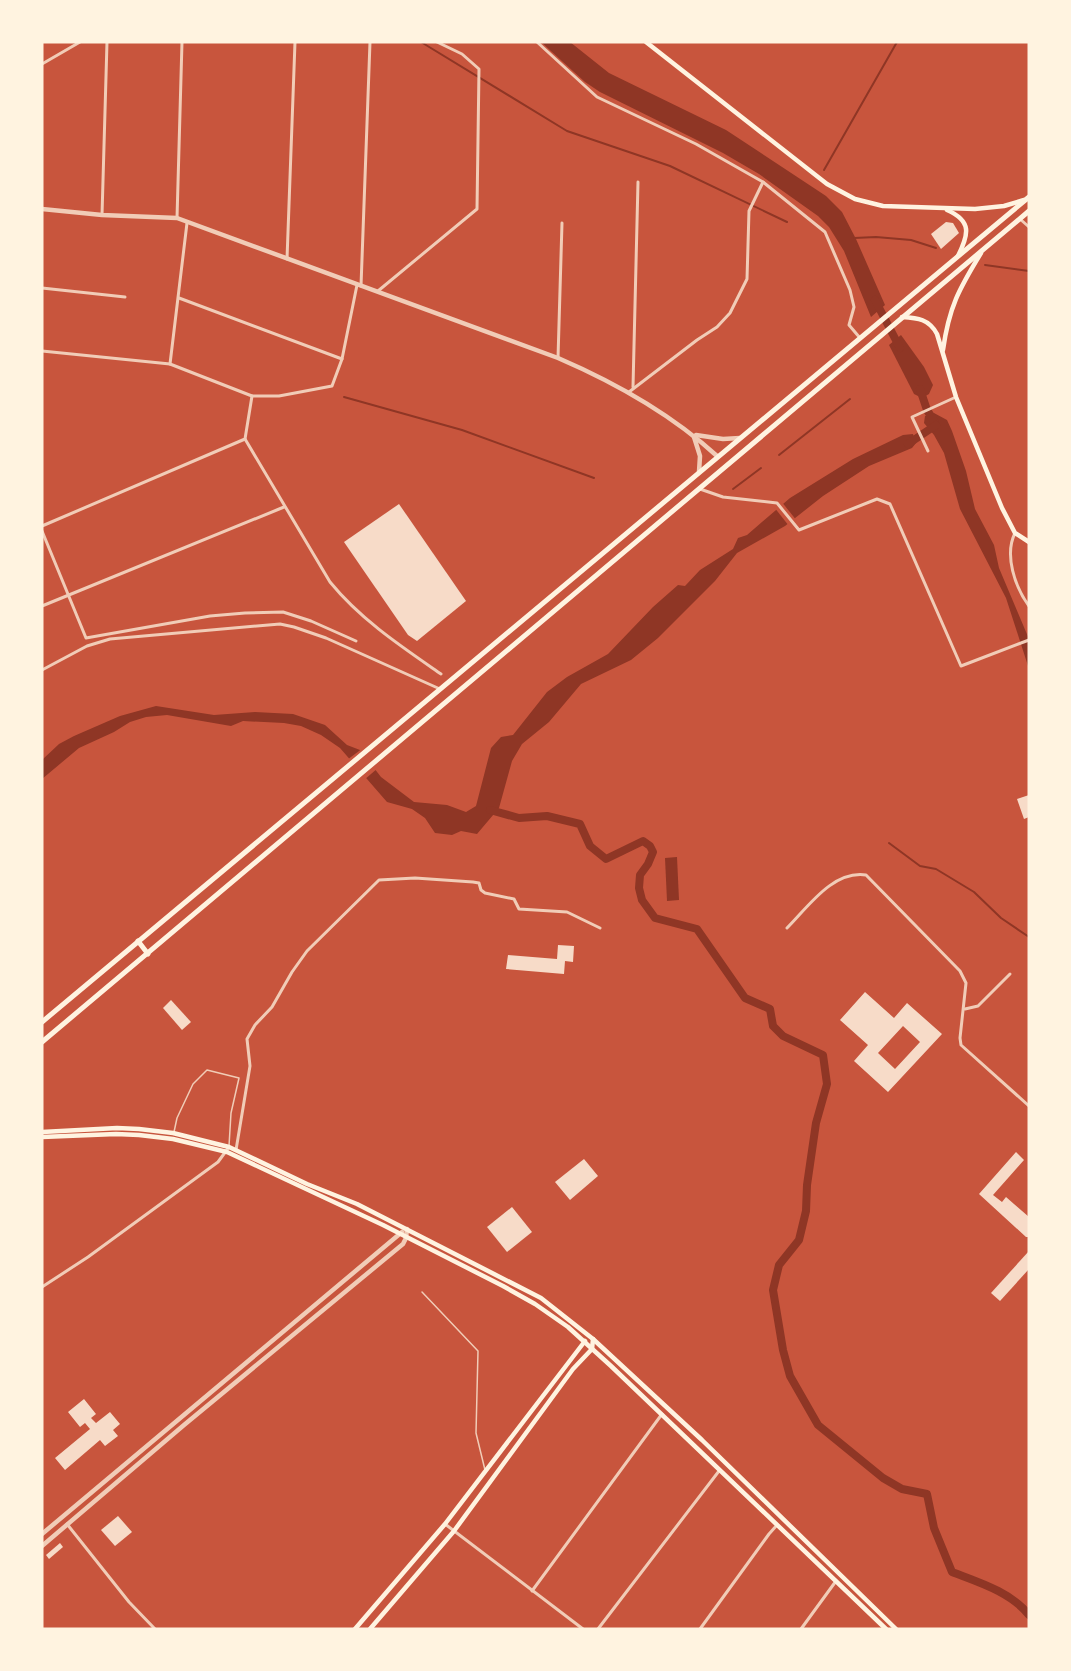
<svg xmlns="http://www.w3.org/2000/svg" width="1071" height="1671" font-family="'Alegreya Sans',sans-serif">
<style>
.water{fill:#8f3625}
.pier{fill:#c8553d}
.lines{fill:none;stroke-linecap:round;stroke-linejoin:round}
.stream{stroke:#8f3625;stroke-width:2}
.canal{stroke:#8f3625;stroke-width:8}
.building{fill:#f7dbc8;fill-rule:evenodd}
.service{stroke:#f1ccb7;stroke-width:1.5}
.minor{stroke:#f1ccb7;stroke-width:3}
.tertiary{stroke:#f1ccb7;stroke-width:4.5}
.secondary{stroke:#fff3e0;stroke-width:4.5}
.trunk{stroke:#fff3e0;stroke-width:5}
</style>
<rect width="100%" height="100%" fill="#c8553d"/>
<g class="water">
<polygon points="541,42 570,42 609,73 726,130 826,196 842,212 856,239 885,305 871,317 844,251 829,227 818,216 759,174 723,153 600,92 585,82"/>
<polygon points="901,335 924,367 933,385 929,394 922,398 914,394 889,345"/>
<polygon points="934,413 947,420 952,431 966,471 975,509 994,545 999,568 1029,639 1029,669 1006,598 960,509 944,453 934,435 924,423 925,416"/>
<polygon points="913,434 916,443 912,448 869,466 823,496 785,526 737,553 715,581 658,638 631,660 581,684 549,722 522,744 512,761 499,808 477,834 461,831 452,835 435,833 425,818 412,809 387,802 340,748 321,735 301,726 284,723 243,721 231,726 167,715 146,717 130,722 114,732 79,748 42,779 42,760 59,744 74,736 120,716 156,706 214,715 255,712 293,714 325,725 347,745 360,750 381,777 414,802 447,805 466,812 476,806 491,748 501,737 513,735 547,692 567,677 608,654 653,607 678,585 685,586 700,570 733,549 738,538 747,535 790,498 853,459 903,435"/>
<polygon points="677,857 679,900 667,901 665,858"/>
</g>
<g class="pier">
<polygon points="781,501 797,521 789,526 774,507"/>
<polygon points="363,748 378,768 364,780 347,760"/>
</g>
<g class="lines">
<g class="stream">
<polyline points="421,42 567,131 670,166 787,222"/>
<polyline points="824,170 897,42"/>
<polyline points="854,238 876,237 911,240 936,248"/>
<polyline points="985,265 1029,271"/>
<polyline points="344,397 462,430 594,478"/>
<polyline points="779,455 850,399"/>
<polyline points="733,489 761,468"/>
<polyline points="889,843 920,866 936,869 974,892 1001,918 1029,937"/>
</g>
<g class="canal">
<polyline points="875,300 900,348"/>
<polyline points="920,389 927,410 934,421"/>
<polyline points="908,444 936,425"/>
<path d="M490,810L519,818L547,816L580,824L590,846L606,859L643,841L650,846L653,852L648,864L640,875L639,888L642,900L655,918L697,929L745,998L770,1009L773,1026L783,1036L823,1055L827,1084L816,1123L807,1185L806,1211L799,1240L779,1265L773,1290L783,1350L790,1376L818,1425L883,1478L902,1489L927,1494L934,1528L952,1572C978,1582 1011,1592 1029,1615"/>
</g>
</g>
<g class="building">
<polygon points="946,222 953,223 959,233 941,249 931,234"/>
<polygon points="399,504 466,601 417,641 408,635 344,542"/>
<polygon points="1029,795 1029,817 1024,819 1017,799"/>
<polygon points="558,945 574,946 573,962 565,961 564,974 506,969 508,955 557,959"/>
<path d="M865,992L894,1018L907,1003L942,1034L888,1092L854,1061L868,1045L840,1020ZM903,1026L920,1042L895,1069L878,1053Z"/>
<polygon points="171,1000 191,1022 182,1030 163,1008"/>
<polygon points="1016,1152 1024,1160 993,1195 1002,1202 1006,1197 1029,1217 1029,1237 1026,1237 979,1194"/>
<polygon points="584,1159 598,1176 570,1200 555,1182"/>
<polygon points="512,1207 532,1232 507,1252 487,1227"/>
<polygon points="1029,1251 1029,1269 1000,1301 991,1293"/>
<polygon points="84,1399 96,1414 91,1418 96,1423 110,1412 120,1424 113,1430 118,1436 105,1446 100,1440 65,1470 55,1458 90,1429 85,1423 80,1427 68,1412"/>
<polygon points="118,1516 132,1532 115,1546 101,1530"/>
<polygon points="60,1543 63,1547 49,1559 46,1555"/>
</g>
<g class="lines">
<g class="service">
<polyline points="174,1132 177,1118 193,1084 207,1070 239,1078 231,1113 229,1146"/>
<polyline points="422,1292 478,1351 476,1433 485,1470"/>
</g>
<g class="minor">
<polyline points="537,42 597,97 696,144 763,182 825,232 850,290 854,307 849,325 860,338"/>
<polyline points="42,64 80,42"/>
<polyline points="102,215 107,42"/>
<polyline points="177,218 182,42"/>
<polyline points="1020,219 1029,227"/>
<polyline points="287,259 295,42"/>
<polyline points="361,286 370,42"/>
<polyline points="42,288 125,297"/>
<polyline points="378,291 477,209 479,69 462,54 437,42"/>
<polyline points="179,298 342,359 357,285"/>
<polyline points="42,351 170,364 252,396"/>
<polyline points="558,358 562,223"/>
<polyline points="170,364 187,223"/>
<polyline points="633,387 638,182"/>
<polyline points="629,392 697,340 717,327 730,313 747,279 749,211 763,182"/>
<path d="M245,439L330,582C361,620 402,647 441,674"/>
<polyline points="928,451 912,417 956,397"/>
<polyline points="700,489 723,497 777,503 799,530 877,499 890,504 961,666 1029,640"/>
<polyline points="42,526 245,439 252,396 279,396 332,386 342,359"/>
<polyline points="42,531 86,638 210,616 245,613 283,612 311,621 356,641"/>
<path d="M1015,533C1004,555 1015,587 1029,606"/>
<polyline points="42,606 284,507"/>
<polyline points="42,670 87,646 110,639 280,624 294,627 326,638 440,689"/>
<path d="M787,928C808,907 833,870 866,875L960,971L966,983L960,1038L961,1045L1029,1106"/>
<polyline points="965,1009 978,1006 1010,974"/>
<polyline points="236,1150 250,1066 247,1039 255,1025 272,1007 292,972 307,951 379,880 415,878 473,882 479,883 481,890 485,893 514,899 519,909 567,912 600,928"/>
<polyline points="42,1287 88,1257 218,1162 229,1147"/>
<polyline points="67,1524 129,1602 155,1629"/>
<polyline points="445,1524 583,1629"/>
<polyline points="532,1591 662,1414"/>
<polyline points="598,1629 719,1471"/>
<polyline points="700,1629 769,1534 777,1525"/>
<polyline points="801,1629 836,1581"/>
</g>
<g class="tertiary">
<path d="M42,209L102,215L177,218L558,358C616,383 670,413 717,456"/>
<polyline points="696,435 723,439 740,438"/>
<polyline points="694,437 700,456 699,472"/>
<polyline points="42,1534 402,1232"/>
<polyline points="42,1546 184,1425 403,1244 406,1238 407,1229"/>
</g>
<g class="secondary">
<polyline points="646,42 827,184 855,199 883,206 975,209 1004,206 1024,200"/>
<path d="M947,210C972,221 969,234 958,256"/>
<path d="M902,317C918,318 929,319 937,334L956,397L1002,508L1015,533L1029,542"/>
<path d="M943,350C949,307 959,289 981,253"/>
<polyline points="42,1132 117,1128 139,1129 173,1133 229,1147 307,1184 357,1204 541,1298 593,1339 702,1440 896,1629"/>
<polyline points="42,1137 116,1134 139,1135 173,1139 227,1152 383,1225 503,1286 535,1304 568,1327 611,1366 886,1629"/>
<polyline points="355,1629 445,1524 585,1341"/>
<polyline points="370,1629 454,1531 573,1369 592,1349 593,1339"/>
</g>
<g class="trunk">
<polyline points="138,941 148,954"/>
<polyline points="42,1022 1029,197"/>
<polyline points="42,1042 1029,211"/>
</g>
</g>
<rect width="1071" height="1671" fill="none" stroke="#fff3e0" stroke-width="87"/>
</svg>
